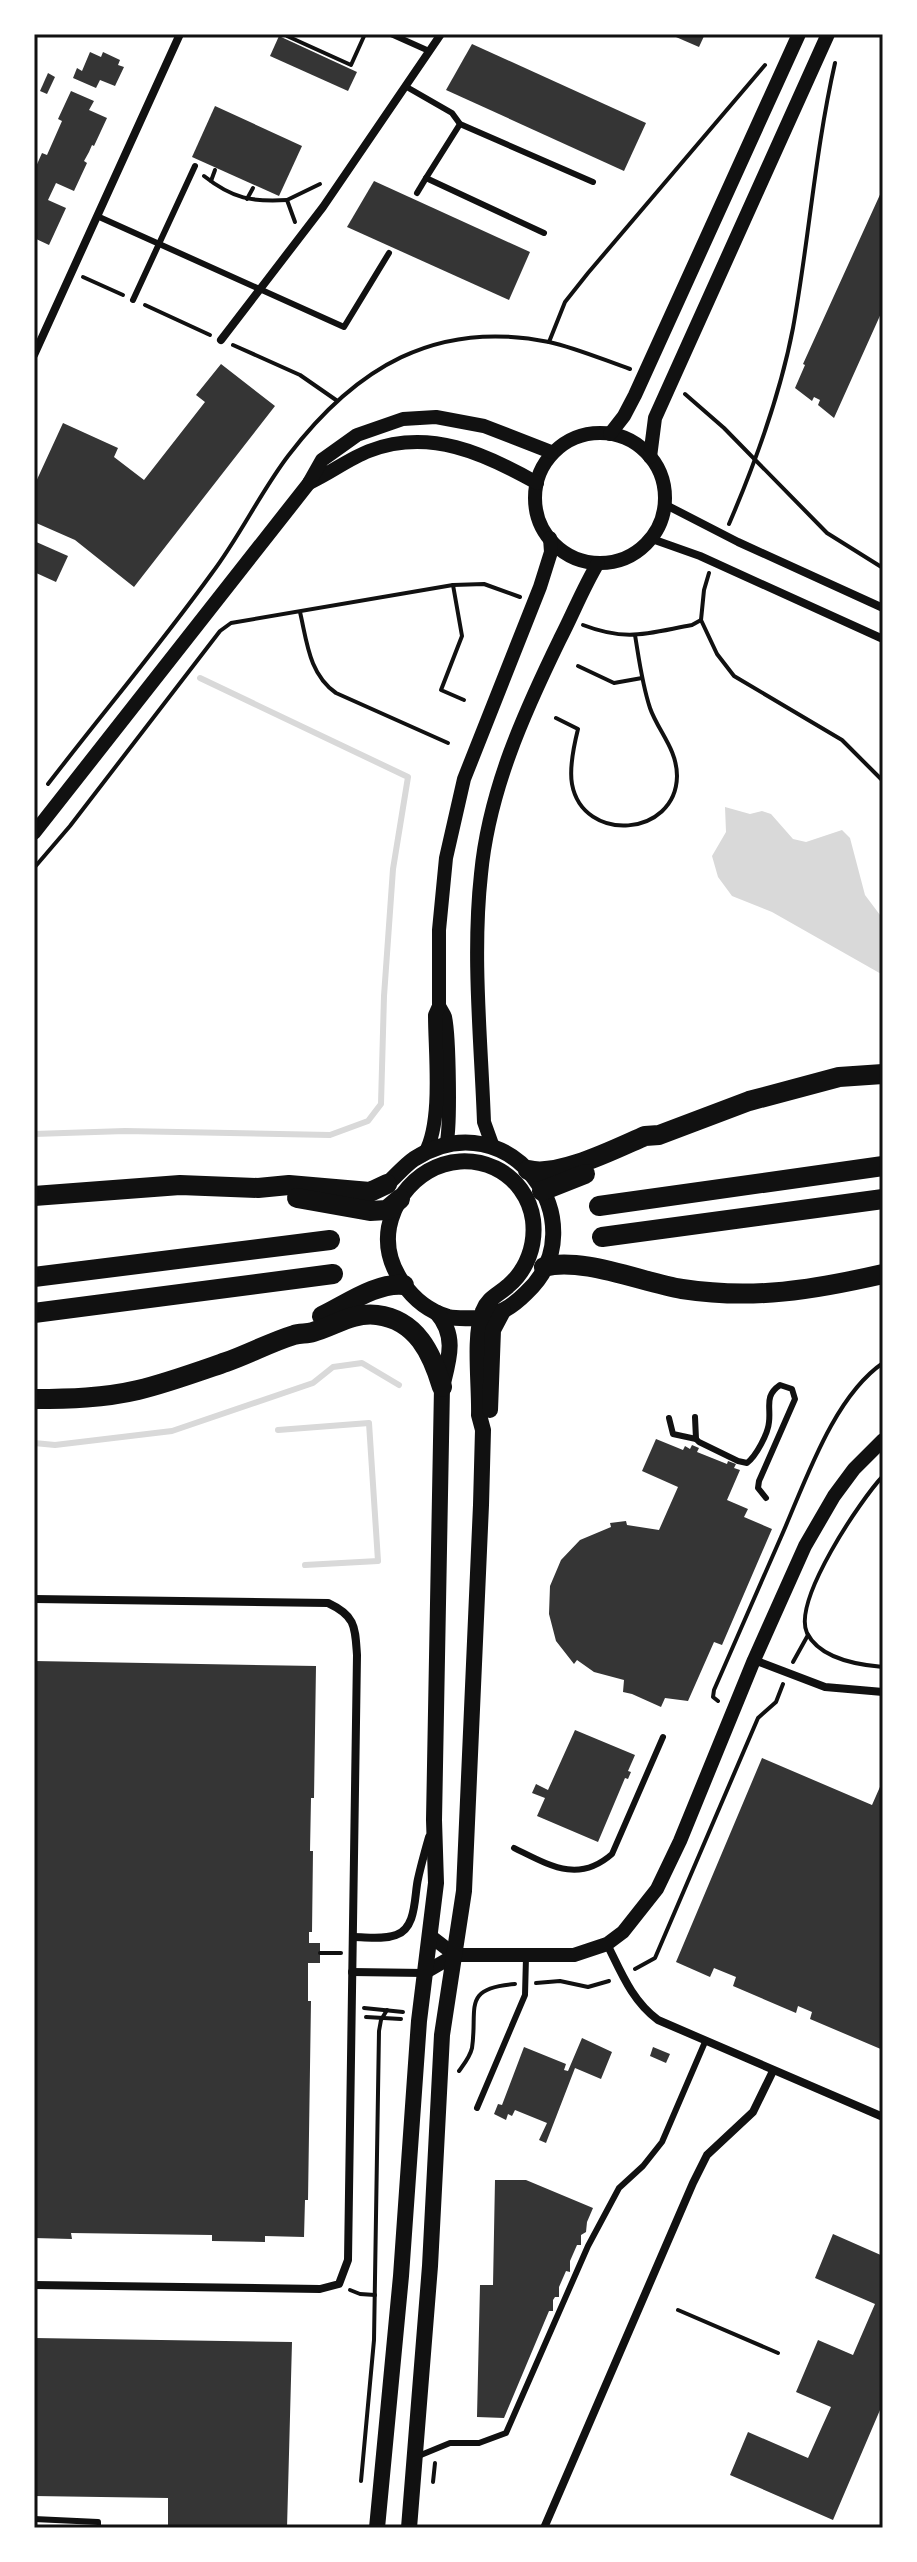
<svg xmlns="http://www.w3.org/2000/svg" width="917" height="2562" font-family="'Public Sans',sans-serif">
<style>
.water{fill:#d9d9d9}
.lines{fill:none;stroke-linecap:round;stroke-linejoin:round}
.stream{stroke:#d9d9d9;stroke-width:6}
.building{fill:#353535}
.path{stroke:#111;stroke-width:4}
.service{stroke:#111;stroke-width:6}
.minor{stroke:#111;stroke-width:8}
.tertiary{stroke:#111;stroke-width:14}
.secondary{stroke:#111;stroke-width:16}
.trunk{stroke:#111;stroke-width:20}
.neatline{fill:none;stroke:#111;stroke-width:3}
</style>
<rect width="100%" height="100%" fill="#fff"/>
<polygon class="water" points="725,807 750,814 762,811 771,814 793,839 806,842 842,830 850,838 865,895 883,919 883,975 772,912 732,896 718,877 712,856 726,832"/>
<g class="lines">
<g class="stream">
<polyline points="34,1134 125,1131 330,1135 368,1121 381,1104 384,996 393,869 408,777 200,678"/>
<polyline points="278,1430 369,1423 378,1561 305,1565"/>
<polyline points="34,1443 55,1445 172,1431 313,1383 333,1367 362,1363 399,1385"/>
</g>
</g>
<g class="building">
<polygon points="669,34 705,34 699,47"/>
<polygon points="279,36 357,72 348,91 270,56"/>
<polygon points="472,44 646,123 624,171 446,90"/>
<polygon points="90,52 101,57 103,52 120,60 118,65 124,67 115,86 100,80 96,88 73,78 77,68 82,71"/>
<polygon points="48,73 55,77 47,94 40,91"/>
<polygon points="71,91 94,101 89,110 107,118 94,146 92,145 89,152 84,161 87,163 74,191 56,183 48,200 66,208 49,245 34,238 34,171 42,153 47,155 62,121 58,119"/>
<polygon points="215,106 302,146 279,196 192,157"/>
<polygon points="374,181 530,252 509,300 347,227"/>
<polygon points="883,188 883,309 834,418 818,405 820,400 814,397 812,401 795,388 805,365 803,364"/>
<polygon points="221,364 275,406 134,587 75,540 34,522 34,486 63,423 118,448 114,457 144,480 205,402 196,395"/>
<polygon points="34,541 68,556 56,582 34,572"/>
<polygon points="656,1439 683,1450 685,1446 690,1449 692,1445 699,1448 697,1452 727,1464 728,1461 736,1464 734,1468 740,1470 727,1500 748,1509 744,1517 772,1529 722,1645 714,1642 688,1701 665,1698 661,1707 632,1694 623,1692 624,1680 594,1672 577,1660 574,1664 556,1641 549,1614 550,1586 561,1560 580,1540 611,1527 610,1523 626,1521 627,1525 659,1530 678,1487 642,1471"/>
<polygon points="34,1661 316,1666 314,1798 311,1798 310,1851 313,1851 312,1932 309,1932 309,1943 320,1943 320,1963 308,1963 308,2001 311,2001 308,2200 305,2200 304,2237 265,2236 265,2242 212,2241 212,2235 71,2233 72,2239 34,2238"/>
<polygon points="575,1730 635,1755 628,1771 631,1772 628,1779 625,1778 598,1842 537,1816 545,1798 532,1793 536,1784 548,1790"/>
<polygon points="762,1758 872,1805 883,1780 883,2050 810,2019 812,2012 798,2006 796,2013 733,1986 736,1977 714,1968 710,1977 676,1962"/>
<polygon points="582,2038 612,2052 601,2079 575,2068 546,2143 539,2140 547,2123 515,2110 512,2116 508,2114 506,2120 494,2114 498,2104 502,2105 524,2047 566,2064 564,2070 568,2071"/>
<polygon points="653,2047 670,2054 666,2063 650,2056"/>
<polygon points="495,2180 526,2180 593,2208 587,2222 586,2232 581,2235 581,2245 577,2245 570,2261 570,2272 566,2271 559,2287 559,2297 555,2297 553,2300 553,2311 549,2311 504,2418 477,2417 480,2285 493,2285"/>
<polygon points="833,2234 883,2256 883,2403 833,2520 730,2475 748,2432 808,2458 821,2429 831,2407 796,2392 818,2340 853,2355 875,2304 815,2278"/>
<polygon points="34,2338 292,2342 287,2528 168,2528 168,2498 34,2496"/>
</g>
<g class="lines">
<g class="path">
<polyline points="287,34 287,36 351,65 365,34"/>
<path d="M204,176C233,199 252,202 287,200"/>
<polyline points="211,181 215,170"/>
<polyline points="247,199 253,188"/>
<polyline points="295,222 287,200 320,184"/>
<polyline points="83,277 123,295"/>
<polyline points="145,305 210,335"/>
<polyline points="549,342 565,302 588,273 765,65"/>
<polyline points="233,345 300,375 336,400"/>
<polyline points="685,394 724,428 827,533 883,568"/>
<path d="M729,524C756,461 780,396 793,328C809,240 815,151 835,63"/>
<polyline points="709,573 704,590 701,620 717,654 734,676 842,740 883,781"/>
<polyline points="453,585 462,636 441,690 464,700"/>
<path d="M300,612C307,642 309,674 336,693L448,743"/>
<path d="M583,625C627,642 648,633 692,625L701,620"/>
<polyline points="578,666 614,683 642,678"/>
<path d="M556,718L578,729C574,745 569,767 572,784C583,844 676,837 677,776C677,749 658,731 650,708C642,684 639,659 635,635"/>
<path d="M48,784C102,714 160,645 212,573C240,536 260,493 288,456C355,368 435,319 549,342C576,348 604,360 630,369"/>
<polyline points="34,868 70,826 220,631 231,623 453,585 484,584 520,597"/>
<path d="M883,1476C861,1499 792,1601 807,1633C820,1659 858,1665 883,1667"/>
<polyline points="793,1662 808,1635"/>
<path d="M718,1701L713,1697L714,1690C736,1639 759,1588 781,1537C805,1483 833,1397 883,1363"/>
<polyline points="320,1953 341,1953"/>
<polyline points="635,1969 655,1958 758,1718 776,1702 783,1684"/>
<polyline points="536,1983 560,1981 588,1987 609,1981"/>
<polyline points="364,2008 403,2012"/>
<polyline points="366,2017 401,2019"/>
<path d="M459,2071C464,2064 470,2057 472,2048C478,2008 461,1988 515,1984"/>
<polyline points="350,2290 360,2294 375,2295"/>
<polyline points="678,2310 778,2353"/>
<polyline points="361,2481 374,2340 379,2031 381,2020 387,2010"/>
<polyline points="433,2482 435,2463"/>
</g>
<g class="service">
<polyline points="391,34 429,51"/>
<polyline points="405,86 452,113 460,124 593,182"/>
<polyline points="460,124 426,178 544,233"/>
<polyline points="417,193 426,178"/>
<polyline points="97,216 344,327 389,253"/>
<polyline points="133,300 195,166"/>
<path d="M695,1417L696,1439L699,1442L738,1461L747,1463C756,1456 768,1434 769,1422C771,1406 764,1396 780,1385L792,1389L795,1399L759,1481L758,1488L766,1498"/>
<polyline points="669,1418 673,1434 696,1439"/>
<path d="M514,1848C549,1865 578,1884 612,1854L663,1737"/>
<polyline points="477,2108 525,1995 526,1957"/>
<polyline points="416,2457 450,2443 479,2443 506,2433 588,2246 619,2188 643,2166 662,2142 705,2042"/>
<polyline points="34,2519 98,2522 98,2528"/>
</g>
<g class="minor">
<polyline points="221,340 323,207 441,34"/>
<polyline points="34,355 180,34"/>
<polyline points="666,505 738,542 883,608"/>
<polyline points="652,539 700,556 883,639"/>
<path d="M34,1599L328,1603C356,1616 355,1627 357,1655L348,2260L339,2284L320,2289L34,2285"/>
<polyline points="754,1660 825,1687 883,1692"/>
<path d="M353,1937C367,1937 383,1940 396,1935C417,1928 414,1896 418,1879C421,1865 425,1851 429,1837"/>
<path d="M607,1944C621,1972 632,2001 658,2020L883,2117"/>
<polyline points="352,1972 424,1973"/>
<polyline points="544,2528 693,2183 707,2155 753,2112 773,2071"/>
</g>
<g class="tertiary">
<circle cx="600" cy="498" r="65"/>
<polyline points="610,434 624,416 635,395 799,34"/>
<polyline points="650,457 655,418 828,34"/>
<path d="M309,483C329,474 350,458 369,451C429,428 484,453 537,483"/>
<polyline points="34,833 309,483 322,460 357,435 403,419 436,417 484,426 551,452"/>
<path d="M439,1006C441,1010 444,1014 445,1017C449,1035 451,1130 446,1145"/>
<path d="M493,1147L484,1122C481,1040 472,956 481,874C489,790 524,713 560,639C573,614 583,588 598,563"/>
<path d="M425,1153C443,1121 435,1053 435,1015L439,1006V930L446,858L464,779L540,587L551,552L550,538"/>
<polyline points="429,1935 455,1955"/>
<polyline points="424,1973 455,1955 574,1955 607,1944 623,1932 657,1889 680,1841 754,1660 805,1546 834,1496 854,1469 883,1440"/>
</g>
<g class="secondary">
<path d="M387,1184C396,1176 404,1166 414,1159C510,1097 600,1225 526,1293C512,1307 499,1315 479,1318C469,1318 458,1319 448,1317C412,1306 382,1266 389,1227C399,1178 448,1147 495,1168C516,1178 530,1198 533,1220C536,1245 527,1270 508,1286C498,1295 488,1298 483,1311C473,1335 480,1388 479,1415L483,1430L481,1505L464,1891L442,2035L430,2266L409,2528"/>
<polyline points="490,1410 493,1330 503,1311"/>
<path d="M377,2528L401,2276L419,2021L436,1883L434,1820L442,1387C449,1359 457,1336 437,1313"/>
</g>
<g class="trunk">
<path d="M528,1170C558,1178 615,1149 645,1136L659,1135L749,1101L839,1077L883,1074"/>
<polyline points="542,1191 585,1174"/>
<polyline points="34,1196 180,1185 258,1188 289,1185 370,1192 387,1184"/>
<polyline points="297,1198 370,1211 387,1210 400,1199"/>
<polyline points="599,1206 883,1166"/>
<polyline points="602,1237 883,1199"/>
<path d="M544,1267C580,1256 644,1283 682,1289C754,1300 813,1290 883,1274"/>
<polyline points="34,1277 330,1240"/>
<polyline points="34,1313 333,1274"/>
<path d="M322,1316C347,1304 377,1282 404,1285"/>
<path d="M34,1399C69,1399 104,1398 138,1390C167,1383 197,1372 226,1362C249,1354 271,1342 294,1335C300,1333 307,1334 313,1332C335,1326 352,1312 377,1315C417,1320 432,1354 442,1387"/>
</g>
</g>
<rect width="917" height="2562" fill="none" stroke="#ffffff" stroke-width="72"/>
<rect x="36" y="36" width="845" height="2490" class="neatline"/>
</svg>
